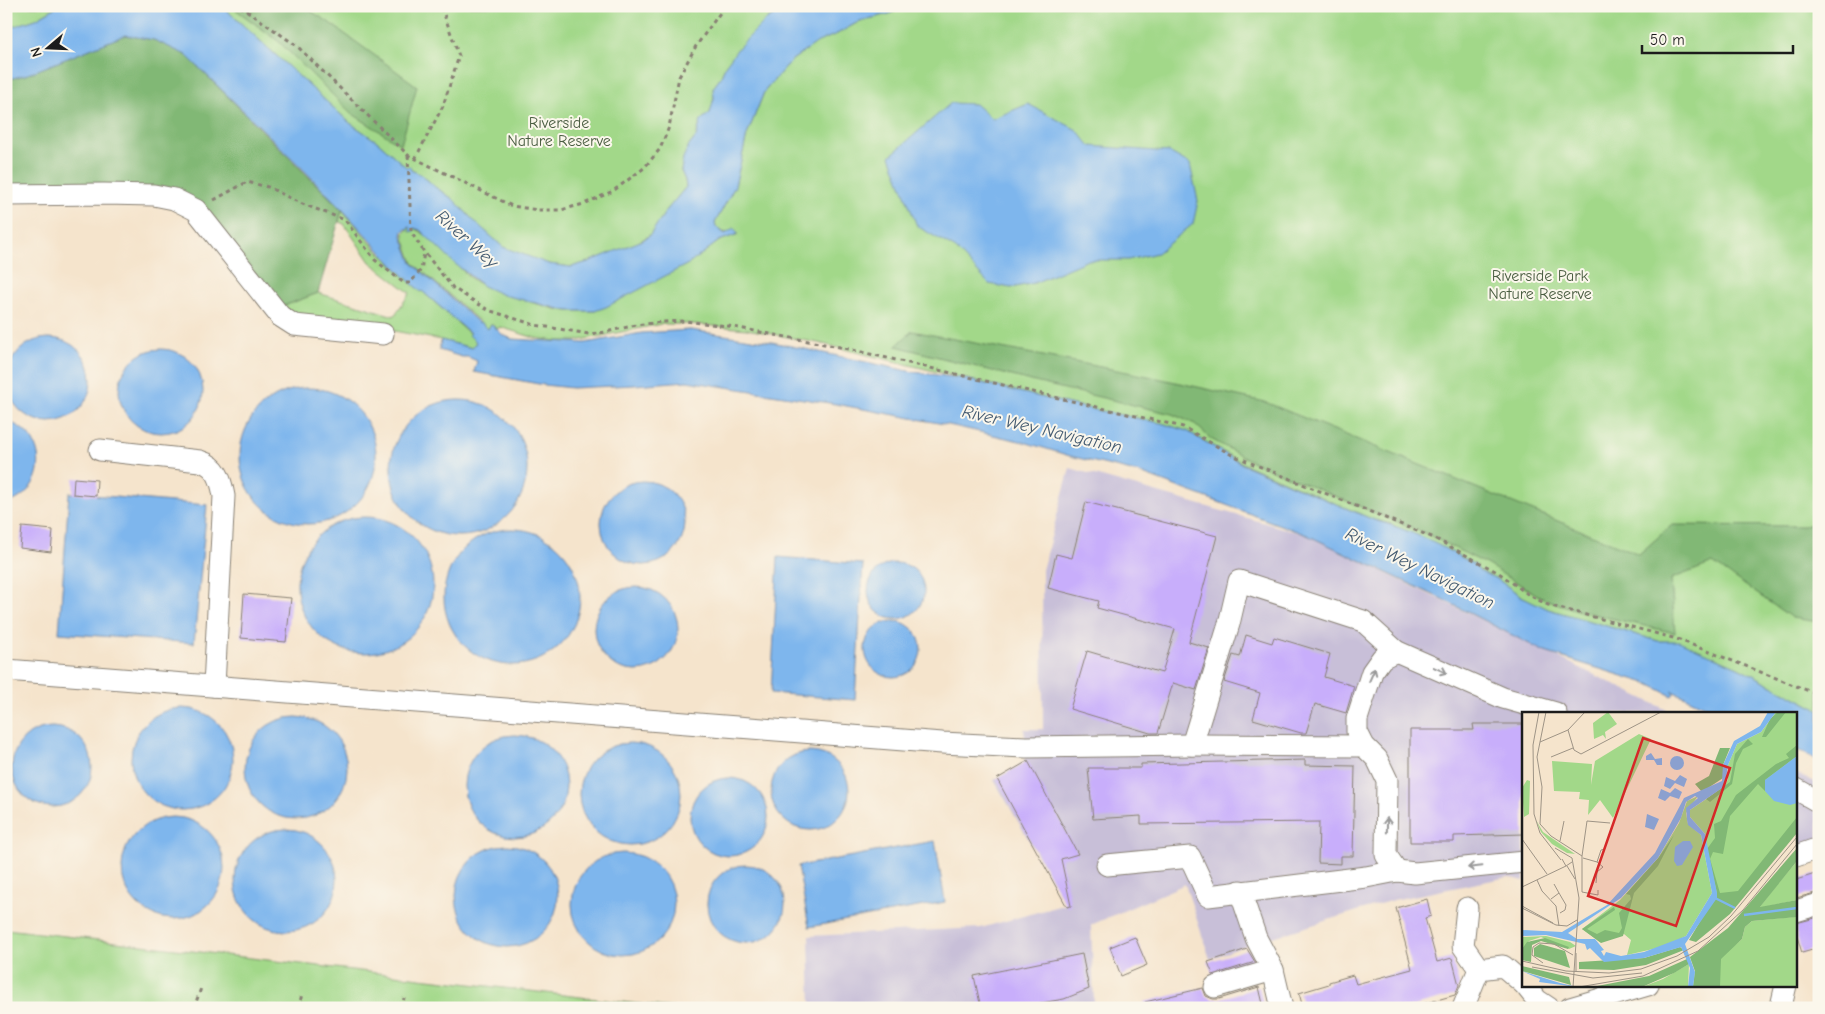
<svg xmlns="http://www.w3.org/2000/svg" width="1825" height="1014" font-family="'Comic Neue',sans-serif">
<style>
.industrial{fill:#c8bfd8}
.green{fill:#a2d889;stroke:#5f7a52}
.forest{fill:#81b875;stroke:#4e6a48}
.water{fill:#7eb6ed;stroke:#4d6984}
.building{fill:#c8aefb}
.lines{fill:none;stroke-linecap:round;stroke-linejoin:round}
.minor-casing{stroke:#888074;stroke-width:23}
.path{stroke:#888074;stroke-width:3;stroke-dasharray:4 4;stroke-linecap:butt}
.minor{stroke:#fff;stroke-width:21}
.oneway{stroke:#999}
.labels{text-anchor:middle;stroke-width:4;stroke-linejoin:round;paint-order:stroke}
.park-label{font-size:16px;fill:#4b5e42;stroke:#fbf7ec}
.water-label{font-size:18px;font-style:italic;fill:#435a70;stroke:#fbf7ec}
.inset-river{fill:none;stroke:#7eb6ed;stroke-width:2.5}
.inset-road{fill:none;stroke:#9e9486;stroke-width:1}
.view{fill:#d62828;fill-opacity:0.15;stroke:#d62828;stroke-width:2.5}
.inset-edge{fill:none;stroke:#1c1c1c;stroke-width:2.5}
</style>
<rect width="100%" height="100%" fill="#fbf7ec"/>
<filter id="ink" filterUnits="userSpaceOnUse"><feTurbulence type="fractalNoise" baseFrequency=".02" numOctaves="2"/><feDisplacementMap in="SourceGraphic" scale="10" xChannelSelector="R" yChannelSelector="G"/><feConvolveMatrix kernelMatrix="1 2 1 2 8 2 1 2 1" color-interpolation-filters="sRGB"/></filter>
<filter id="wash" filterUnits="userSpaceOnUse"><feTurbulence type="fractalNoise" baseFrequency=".0096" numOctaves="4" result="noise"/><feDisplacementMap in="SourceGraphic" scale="20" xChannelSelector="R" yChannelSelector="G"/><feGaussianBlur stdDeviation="1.12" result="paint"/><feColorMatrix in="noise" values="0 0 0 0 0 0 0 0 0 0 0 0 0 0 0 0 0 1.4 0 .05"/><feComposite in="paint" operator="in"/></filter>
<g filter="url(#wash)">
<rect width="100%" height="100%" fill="#f5e4cc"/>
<g class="industrial">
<polygon points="1070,468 1307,535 1673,713 1524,713 1524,881 1508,877 1393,900 1244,946 1210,959 1185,884 1091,925 1094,1005 1083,1008 811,1008 809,936 981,928 1066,904 994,780 1024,763 1026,747 1024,729 1043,729 1042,570"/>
<polygon points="1796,773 1819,784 1818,860 1796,867"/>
</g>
<g class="green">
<polygon points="6,6 58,6 36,19 6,29"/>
<polygon points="222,6 789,6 765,21 725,66 721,77 713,88 714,98 710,113 701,120 696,137 688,147 681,171 685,180 686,187 666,211 650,235 635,244 588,262 571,267 549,264 526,257 503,247 473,220 453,199 435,187 422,175 407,168 378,142 350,123"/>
<path d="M905,6H1819V710L1738,667L1679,642L1658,641L1547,609L1521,596L1497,579L1479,571L1391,524L1374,520L1244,464L1187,431L1161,423L1086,408L823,344L747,329L692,324H661L576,341H557L535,338L500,327L497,329L491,324L488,329L413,263L404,238V233L410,227C426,229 457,267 472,279C491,293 532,302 555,309L567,311H595L690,263L719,241L738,234C729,233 718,234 715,223L735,186L747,135L764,92L781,72L792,60L817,42L837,34L860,21L889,14Z"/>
<polygon points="342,210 376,249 413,285 422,291 470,334 469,335 476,342 472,348 441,340 384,329 299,319 281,307 318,293 394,316 410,293 370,262 344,224 339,222"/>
<polygon points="6,929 673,1008 6,1008"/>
</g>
<g class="forest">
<polygon points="231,6 302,6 327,21 417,86 401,145 351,113 278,41"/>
<polygon points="125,35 154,40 186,55 342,210 318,293 281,307 195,203 6,188 6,80 28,74"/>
<polygon points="912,331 1148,376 1265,402 1639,554 1672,525 1804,526 1819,523 1819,622 1792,618 1713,563 1671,579 1675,633 1580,611 1544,599 1486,564 1429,535 1255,463 1211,439 1195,424 1172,414 1039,383 896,346"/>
</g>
<g class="water">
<path d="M58,6H222L350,123L378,142L406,167L410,166L411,170L422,175L435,187L453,199L473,220L503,247L549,264L571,267L588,262L643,240L650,235L666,211L686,187L685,180L681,171L683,158L688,147L696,137L701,120L710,113L714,98L713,88L721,77L725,66L739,47L765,21L789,6H905L889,14L860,21L837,34L818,42L792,60L781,72L764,92L747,135L735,186L715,223L716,227L725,234L734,228L738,234L719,241L690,263L606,307L595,311H568L503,295L483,286L454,263L420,230L414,228V231L410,232V227L403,231L402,236L412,263L479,323L480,322L488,329L491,324L503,335L512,339L585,343L642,333L690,330L772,342L913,372L961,378L1086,408L1161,423L1187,431L1244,465L1374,520C1410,529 1443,547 1475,565L1479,571L1497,579L1521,596L1548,609L1658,641H1679L1738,667L1819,710V761L1796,749V713H1720L1672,691L1674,694L1672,696L1649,684L1545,652L1444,600L1307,535L1140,473L1070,456L1024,442L949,425L836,404L687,381L634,385L572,388L544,385L474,372L477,361L468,357H462L439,350L441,340L472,348L476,342L469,335L470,333L422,291L421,292C392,266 368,237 342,209C291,156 238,106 186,55L154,40L125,35L28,74L6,80V29L36,19Z"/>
<polygon points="951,103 975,104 992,119 1028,104 1077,130 1090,146 1169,152 1190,164 1198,201 1193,224 1157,253 1128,260 1088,260 1034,283 1011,288 989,284 956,249 917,226 890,156"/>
<circle cx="49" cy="380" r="42"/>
<circle cx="161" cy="391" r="42"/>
<circle cx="308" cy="456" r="68"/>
<circle cx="459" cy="468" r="68"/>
<path d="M6,421C50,434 49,491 6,504Z"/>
<circle cx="643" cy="523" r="42"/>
<polygon points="69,493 207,505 194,643 59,633"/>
<circle cx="365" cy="585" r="68"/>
<circle cx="512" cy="597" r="68"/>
<polygon points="778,557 863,564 855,700 771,693"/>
<circle cx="896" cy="591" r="28"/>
<circle cx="636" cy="629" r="42"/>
<circle cx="893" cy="649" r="28"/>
<circle cx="182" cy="759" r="51"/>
<circle cx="296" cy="768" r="51"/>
<circle cx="52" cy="767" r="40"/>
<circle cx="515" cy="786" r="51"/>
<circle cx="630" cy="794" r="51"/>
<circle cx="810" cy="791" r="39"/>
<circle cx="729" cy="817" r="39"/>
<circle cx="173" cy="868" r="51"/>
<circle cx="286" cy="880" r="51"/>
<polygon points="935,841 945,902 809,927 798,866"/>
<circle cx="507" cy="896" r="51"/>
<circle cx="623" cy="904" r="51"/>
<circle cx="746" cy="904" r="39"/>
</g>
<g id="blocks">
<g class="building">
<polygon points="74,478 97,480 96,496 73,494"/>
<polygon points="1086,502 1217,536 1189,642 1209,648 1196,690 1173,683 1158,733 1150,733 1070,709 1087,651 1162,673 1175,629 1097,608 1099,601 1048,588 1056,554 1072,558"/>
<polygon points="22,527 53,530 51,552 20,548"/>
<polygon points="244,594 291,598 286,642 241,638"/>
<polygon points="1246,635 1272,643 1274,637 1330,654 1324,677 1354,686 1346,713 1315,704 1306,733 1301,733 1253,719 1260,693 1224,682 1233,655 1240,657"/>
<polygon points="1473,724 1524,724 1524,834 1454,836 1454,842 1410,842 1410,730 1474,730"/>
<polygon points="1305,760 1305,765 1355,766 1353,856 1341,856 1341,864 1318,863 1319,822 1141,824 1141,816 1093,819 1088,768 1141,768 1141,764"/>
<polygon points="1028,761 1078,854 1061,859 1071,906 1067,907 997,779"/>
<polygon points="1815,874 1819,892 1796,898 1796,880"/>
<polygon points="1427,899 1431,916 1425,918 1437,962 1452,958 1459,985 1455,995 1408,1008 1303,1008 1299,993 1329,984 1329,982 1353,975 1356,984 1412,969 1396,908"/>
<polygon points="1819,917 1819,948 1802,953 1796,933 1796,923"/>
<polygon points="1135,937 1147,965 1121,976 1110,947"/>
<polygon points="1247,949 1255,962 1213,975 1208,962"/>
<polygon points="1082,954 1089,989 1064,999 1012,1008 981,1008 974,976"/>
<polygon points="1259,987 1263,1004 1249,1008 1146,1008 1145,1002 1203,988 1206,996 1213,999 1219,999"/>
</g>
</g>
</g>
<g filter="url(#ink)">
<use href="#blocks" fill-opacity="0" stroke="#888074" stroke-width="1"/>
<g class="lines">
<defs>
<g id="minor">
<polyline points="6,195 104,194 154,195 174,199 196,210 280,316 294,325 383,334"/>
<path d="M100,450L200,461C217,466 221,479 224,496L214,686"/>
<polyline points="1396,651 1382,658 1372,672 1357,719 1357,732 1364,746 1377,759 1387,780 1386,855 1397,871"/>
<polyline points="6,670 942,743 1026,747 1192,745 1364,746"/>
<polyline points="1192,745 1229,624 1239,581 1363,621 1396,651 1503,698 1556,713"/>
<polyline points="1796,789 1819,802"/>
<polyline points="1796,856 1819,848"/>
<polyline points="1107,865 1190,857 1208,896 1366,877 1397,871 1415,873 1524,862"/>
<polyline points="1240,891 1256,938 1273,970"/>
<polyline points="1467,908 1463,946 1479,969"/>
<polyline points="1796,911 1819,904"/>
<polyline points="1525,985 1537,1000 1549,1008"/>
<polyline points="1215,987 1273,970 1282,1008"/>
<polyline points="1463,1008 1479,969 1503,966 1524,984"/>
<polyline points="1570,1008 1648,985"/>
<polyline points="1784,1008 1782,1002 1786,985"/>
</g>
</defs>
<use href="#minor" class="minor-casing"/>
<g class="path">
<polyline points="240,6 297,46 408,155 512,206 538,210 561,210 584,204 613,191 644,168 660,149 669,127 679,77 696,46 725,6"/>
<polyline points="408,155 411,232 424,252 453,288 488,310 535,325 589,334 606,332 636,325 661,322 685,321 728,326 840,347 1183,427 1232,455 1434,538 1499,573 1529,595 1548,605 1677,639 1819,695"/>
<polyline points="415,159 443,106 459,56 441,6"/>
<polyline points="214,200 247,182 268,187 300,203 345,220 375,260 404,283 410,283 421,270 424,253"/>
<polyline points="194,1008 201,988"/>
<polyline points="299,1008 302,993"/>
<polyline points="402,1008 404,998"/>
</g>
<use href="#minor" class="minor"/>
</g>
<defs><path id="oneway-shaft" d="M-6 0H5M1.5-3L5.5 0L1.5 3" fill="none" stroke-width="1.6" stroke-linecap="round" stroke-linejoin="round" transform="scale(1.25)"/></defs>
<g class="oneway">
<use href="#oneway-shaft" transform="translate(1440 670) rotate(24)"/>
<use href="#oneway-shaft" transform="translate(1372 675) rotate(-66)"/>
<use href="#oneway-shaft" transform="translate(1387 825) rotate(-89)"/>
<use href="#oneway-shaft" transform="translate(1475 867) rotate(174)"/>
</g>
</g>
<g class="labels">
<g class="park-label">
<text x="559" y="128">Riverside<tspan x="559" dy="18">Nature Reserve</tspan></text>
<text x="1540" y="281">Riverside Park<tspan x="1540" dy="18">Nature Reserve</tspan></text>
</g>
<g class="water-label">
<text transform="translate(467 239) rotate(42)" y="6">River Wey</text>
<text transform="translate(1042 429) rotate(13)" y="6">River Wey Navigation</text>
<text transform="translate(1420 568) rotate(26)" y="6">River Wey Navigation</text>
</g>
</g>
<g transform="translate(1522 712)">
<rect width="275" height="275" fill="#f5e4cc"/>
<path d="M86,0L95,12L83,20L84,27L81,23L72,27L71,11ZM254,0H275V116L208,200L192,189L183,122L168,105V98L202,75L206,67V53L215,32L239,20ZM117,22L129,27L91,106L78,88L66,103L67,88L57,87L58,80L32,79L30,49L70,52L69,73L73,49ZM5,68L8,69L7,102L2,105L0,76ZM176,84L164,101L166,112L179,123L190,181L164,224L144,234L105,243L109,228L102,222L78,230L60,217L98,188L136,146L157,111L165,89ZM14,108L21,120L53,142L45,141L30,132L19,120ZM275,149V188L237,196L260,167ZM275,192V275H198V255L185,275H171L173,259L168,245L175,248L228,198ZM247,204L272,205L230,209L223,215L220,227L211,235L218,226L217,212ZM24,224L48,230L54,234L47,237L19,225L7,229L0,239V225ZM167,252L166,275H120L141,267Z" fill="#a2d889" fill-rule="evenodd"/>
<path d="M256,0H264L244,25H240L248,7ZM226,27L231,32L221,37L214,51L210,72L188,90L184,87L208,70L213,42ZM275,33V44L243,68V79L236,72L208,104L201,142L191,140L188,147L198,181L216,179L275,105V121L208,202L174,230L167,228L195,181L185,137L193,126L192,112L199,109L214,83L254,52L267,46L264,42ZM198,36H208L201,53V66L180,80L173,72L187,64ZM152,123L136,154L112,181L101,224L79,231L60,217L92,195L93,198L65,217L75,222L83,218L97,221L100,216L97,201L109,187L108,183L104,182L137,145ZM275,136V149L238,195L275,188V205L230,209L223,215L220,227L199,247L198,275H171L173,259L168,245L206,216ZM23,226L47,235L46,237L19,229L10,233L9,250L0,248V237L5,230ZM18,232L43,239L48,256L12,244V236ZM158,235L162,238L124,253L92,258L57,257V250L122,246ZM165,247L167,252L152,261L120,275H70L127,264ZM0,254L47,265L49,273L0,259Z" fill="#81b875"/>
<path d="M246,0H254L239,20L215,32L206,53L203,74L168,98V105L183,122L195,181V186L163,232L173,260L171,275H166L168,256L159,235L122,246L82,250L68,236L65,238L63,232L24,223L0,224V218L40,220L85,193L133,141L162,86L200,69L201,53L212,29L238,14ZM173,84L176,86L164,96L165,108L166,113L179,123L190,181L164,224L122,240L99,244L84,240L82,244L79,239L82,238L73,227H55L46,221L99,186L136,146L159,106L164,90ZM129,41L133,47L140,46V53H135L132,48H124V44ZM148 51a7 7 0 1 1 14 0a7 7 0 1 1-14 0ZM275,44V91L268,93L252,89L243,79V68ZM158,63L165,67L162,75L153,71L148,77L142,74L144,65L153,69ZM153,76L160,80L157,87L148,84L143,89L136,86L139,77L148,81ZM125,102L137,107L132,118L123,115ZM161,129H168L171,135L160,153L155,154L152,149L153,135ZM0,259L38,271L55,275L17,270L18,267Z" fill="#7eb6ed" fill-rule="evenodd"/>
<path class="inset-river" d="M193,186L213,196M222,203L275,196"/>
<path class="inset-road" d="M17,0L11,33L12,102L18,121L39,148M24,0L15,45L20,75L18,112L29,124L60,144M46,18L52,38L59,42L139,0M18,30L46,18L63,0M29,45L51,36M0,127L25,162M38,129L42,109M33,136L50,146L57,186L51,275M60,144V180L76,183V178M60,144L65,109L88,111M61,146L75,150L79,138L83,137M40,147L44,154L50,150M45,154L53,167M15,168L20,179L34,194L37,214M74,171L75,160L81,155L75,150M0,175L44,154M37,181L44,193L43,198L38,201M29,187L37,181L32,172M0,194L31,211M0,196L34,213L45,214L55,208M54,241V260M0,249L44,259L87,261L119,257L155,244L187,225L209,204L275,125M21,251L10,243L11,235L17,231L32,232L51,243M10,255L71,266L120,261M57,275L121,264L176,239L221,198L275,132"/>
<path class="view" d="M121,26L208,56L154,214L66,184Z"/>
<rect width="275" height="275" class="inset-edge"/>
</g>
<rect width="1825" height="1014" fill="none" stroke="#fbf7ec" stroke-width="25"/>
<g transform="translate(48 48) rotate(251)" stroke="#fbf7ec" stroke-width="4" paint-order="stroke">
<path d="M0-4L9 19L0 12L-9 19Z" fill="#1c1c1c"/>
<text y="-8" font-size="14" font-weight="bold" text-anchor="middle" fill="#1c1c1c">N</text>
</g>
<path d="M1642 45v8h151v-8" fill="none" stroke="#1c1c1c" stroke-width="2.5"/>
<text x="1650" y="45" font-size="15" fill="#1c1c1c" stroke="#fbf7ec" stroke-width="4" paint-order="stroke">50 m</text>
</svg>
